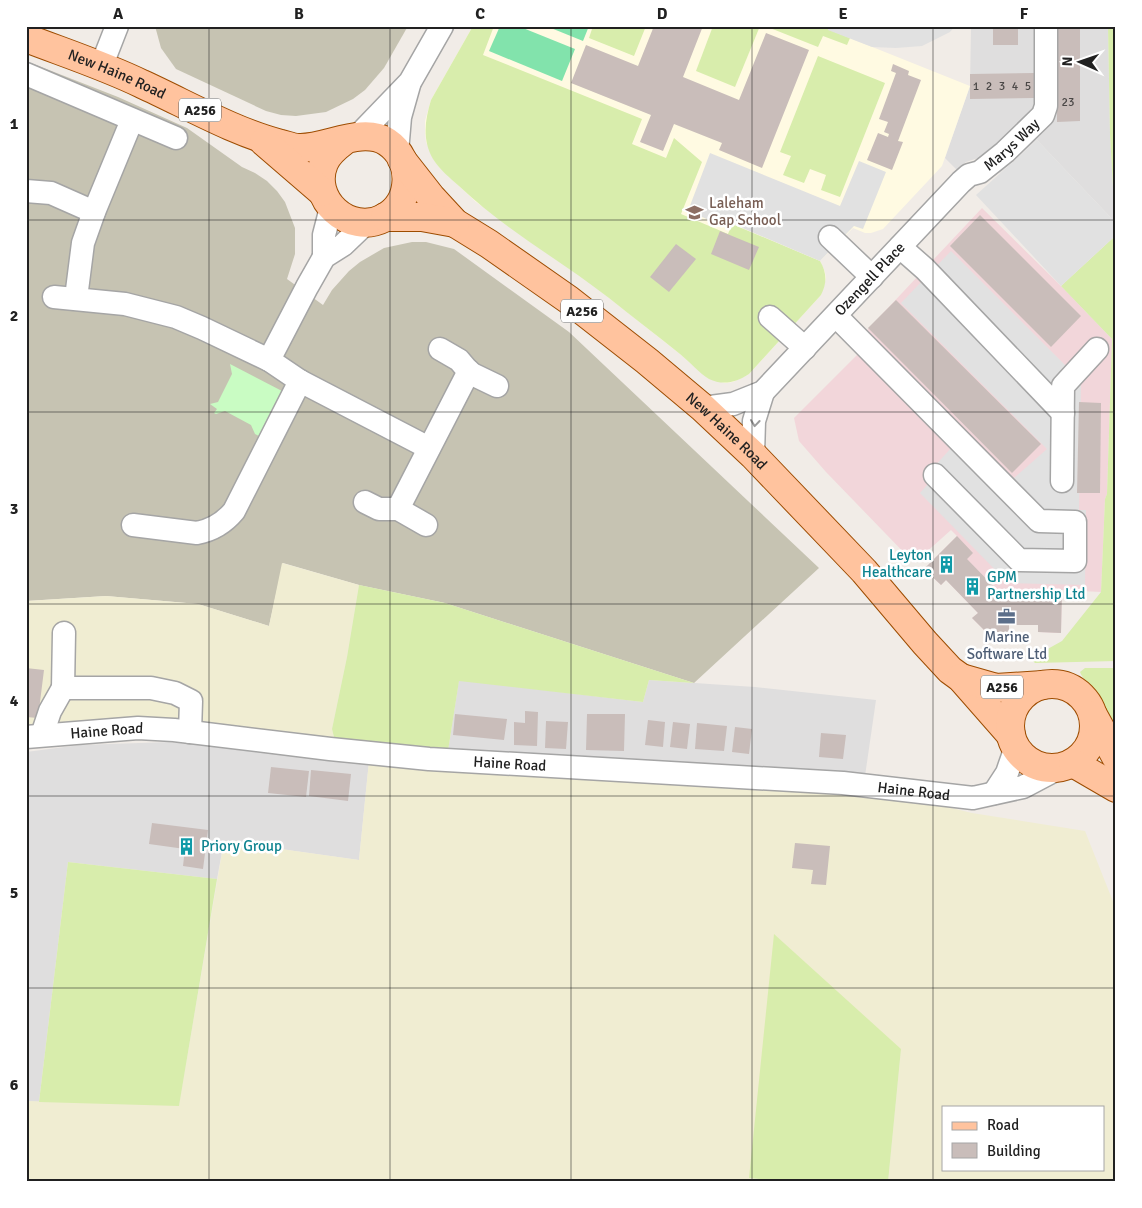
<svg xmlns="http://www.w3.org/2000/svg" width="1142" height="1208" font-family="Signika,sans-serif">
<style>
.residential{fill:#dfdede}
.commercial{fill:#f2d6da}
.education{fill:#fffae2}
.construction{fill:#c6c3b2}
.farmland{fill:#f0edd2;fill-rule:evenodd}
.grass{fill:#d8edac}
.park{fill:#c9fcc3}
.pitch{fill:#82e3ac}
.parking{fill:#e1e1e1}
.building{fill:#c9bdba}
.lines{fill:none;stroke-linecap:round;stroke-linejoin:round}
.minor-casing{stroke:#a5a5a5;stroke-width:25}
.major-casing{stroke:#9d4c00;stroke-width:30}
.minor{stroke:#fff;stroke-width:22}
.major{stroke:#ffc39e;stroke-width:28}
.oneway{stroke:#9b9b9b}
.grid{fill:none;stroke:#212121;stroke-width:1;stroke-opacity:0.55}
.labels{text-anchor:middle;stroke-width:5;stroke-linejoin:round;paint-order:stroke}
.number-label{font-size:12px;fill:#4b4847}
.shield{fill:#fff;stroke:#646464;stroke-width:1}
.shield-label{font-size:14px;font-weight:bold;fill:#212121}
.street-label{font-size:15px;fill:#212121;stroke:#fff}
.education-label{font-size:15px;fill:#785e54;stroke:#fff;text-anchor:start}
.culture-label{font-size:15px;fill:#0d838f;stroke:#fff;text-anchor:start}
.service-label{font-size:15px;fill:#4e5e75;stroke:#fff}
.neatline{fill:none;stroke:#212121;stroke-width:2}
.grid-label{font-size:16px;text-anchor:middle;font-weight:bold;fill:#212121}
</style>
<rect width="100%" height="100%" fill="#f1ece7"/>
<g class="residential">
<polygon points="971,26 1108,26 1110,134 1115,222 1037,140 1000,173 989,161 978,158 966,162 957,170 945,158 970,86"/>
<polygon points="459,680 643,702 649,680 755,687 876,700 865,776 791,769 448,751"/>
<polygon points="169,742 369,761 359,860 224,841 217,879 68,862 39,1102 26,1101 26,752 80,745"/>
</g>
<polygon class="commercial" points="982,208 1061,286 1112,339 1107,494 1105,499 1101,592 1062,590 1061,633 1038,632 1038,625 1009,625 1009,634 988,634 972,618 978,613 946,580 941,585 924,569 957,536 951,530 914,563 826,472 799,441 794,418 859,353 855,343"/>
<polygon class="education" points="473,26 820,26 970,86 942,166 883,229 871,233 865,233 853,228 820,261 825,272 826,278 821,295 749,374 733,382 725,383 708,378 680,354 589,282 476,202 439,167 434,160 426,142 425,132 425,121 431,100"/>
<g class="construction">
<polygon points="155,26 408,26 384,68 365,90 353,99 326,112 296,116 281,115 266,111 176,69 161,48"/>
<polygon points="26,61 118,97 187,128 242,167 255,173 267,181 277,191 285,202 295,228 295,254 287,279 323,305 332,290 349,271 360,262 384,248 412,242 426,242 454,249 569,332 819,568 694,683 445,603 359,585 283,563 269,626 198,604 106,596 26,601 29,590 26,589"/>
</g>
<g class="farmland">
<polygon points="282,563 359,585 347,657 332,729 335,741 26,728 26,589 29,590 27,601 106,596 198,604 269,626"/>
<path d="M369,761L789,787L927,802L972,813L1085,831L1116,909V1182H888L901,1049L749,1178L788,1182H26V1101L179,1105L224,841L359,860ZM943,1107H1103V1169H943Z"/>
</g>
<g class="grass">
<path d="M473,26H494L483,55L642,119L632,144L666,158L674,138L702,162L681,214L728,234L732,224L820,261C827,273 827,283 821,295L749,374C737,382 723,386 709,379C699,373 690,362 680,354C657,335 632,317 609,298C560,260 504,229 459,186C450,178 440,170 433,159C422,140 425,120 431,100Z"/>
<polygon points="593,26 646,26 634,56 589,38"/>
<polygon points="713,26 760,26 735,87 696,71"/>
<polygon points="765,26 820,26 850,38 847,45 823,36 818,47"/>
<polygon points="1108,26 1116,26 1116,661 1035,663 1033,661 1035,656 1062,641 1101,592 1105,499 1107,494 1112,339 1061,286 1114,237 1115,222 1110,134"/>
<polygon points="818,56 885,83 840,197 821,190 826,175 810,169 804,183 783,175 791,156 780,152"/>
<polygon points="359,585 445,603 694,683 649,680 643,702 459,681 448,751 335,741 332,729 347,657"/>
<path d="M1085,668H1116V740C1110,724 1105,707 1097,692C1092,684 1083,681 1080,672Z"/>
<polygon points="68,862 217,879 179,1106 39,1102"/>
<polygon points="774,934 901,1049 888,1182 788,1182 749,1178"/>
</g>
<polygon class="park" points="230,364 282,391 259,436 255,434 251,425 225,411 216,414 214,413 217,409 210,404 218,402 232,374"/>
<g class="pitch">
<polygon points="500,26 518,26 575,49 562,81 489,51"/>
<polygon points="546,26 589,26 583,41"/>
</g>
<g class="parking">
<polygon points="829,26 955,26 950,32 922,46 896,48 872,47 828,30"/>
<polygon points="1037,140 1115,222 1114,237 1061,286 976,195"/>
<polygon points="710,153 840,206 859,161 886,172 863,229 854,226 820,261 733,224 730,229 688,211"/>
<polygon points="951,251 1081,381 1079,510 1086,510 1085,585 1008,583 920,493 928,484 924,478 952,447 968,434 1014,478 1047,449 901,303"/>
</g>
<g class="building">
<polygon points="654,26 703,26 683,77 739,100 766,33 809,50 762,168 719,150 722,143 674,124 663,151 640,142 651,115 571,83 586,45 638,66"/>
<rect x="993" y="26" width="25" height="19"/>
<polygon points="1057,26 1080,26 1080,121 1057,122"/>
<polygon points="893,64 909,71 908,75 921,80 898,141 903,142 892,170 867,160 878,133 888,137 889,134 884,132 888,122 879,119 896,73 891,71"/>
<polygon points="1034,73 1034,98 970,99 970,74"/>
<polygon points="980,215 1081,316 1051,347 950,246"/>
<polygon points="720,231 759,247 749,270 711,254"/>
<polygon points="676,244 696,259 669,292 650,277"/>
<polygon points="896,300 1041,444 1012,473 868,328"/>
<polygon points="1079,402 1101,403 1100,493 1077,493"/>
<polygon points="957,536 973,553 967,559 1004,597 1038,597 1039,589 1062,589 1061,633 1038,632 1038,625 1009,625 1009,634 988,634 972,618 978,613 946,580 941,585 924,569"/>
<polygon points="26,668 44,670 38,718 26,717"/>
<polygon points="525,711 538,712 537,746 514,745 514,722 525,723"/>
<polygon points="455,714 507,719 504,740 453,735"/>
<polygon points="587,714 625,714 624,751 586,750"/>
<polygon points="648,720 665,722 663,747 645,745"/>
<polygon points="546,721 568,722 566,749 545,748"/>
<polygon points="673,722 690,724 687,749 670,747"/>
<polygon points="697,723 727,726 724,751 695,749"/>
<polygon points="735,727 752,729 749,754 732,752"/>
<polygon points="821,733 846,735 843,759 819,757"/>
<polygon points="271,767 309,771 306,797 268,793"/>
<polygon points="311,770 351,774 348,801 309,796"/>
<polygon points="152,823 208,830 203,869 183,866 185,849 149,844"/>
<polygon points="795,843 830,846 826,885 811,884 813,870 792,868"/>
</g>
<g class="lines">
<defs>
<g id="minor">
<polyline points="101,67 117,26"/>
<polyline points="26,74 176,138"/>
<polyline points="358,136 410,82 442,26"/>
<polyline points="397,152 400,117 409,85"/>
<polyline points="26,191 51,193 94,212"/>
<polyline points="830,237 872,277"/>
<polyline points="900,247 925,269 1063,413"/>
<polyline points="324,257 324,235 331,208"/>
<polyline points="54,297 125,304 176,317 202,328 269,360 300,381 429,448"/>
<polyline points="76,298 83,243 94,212 132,120"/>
<polyline points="836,316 1039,521 1075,522 1075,561 1019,560 935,475"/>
<polyline points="770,317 805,348"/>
<polyline points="440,349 459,360 470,373 497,386"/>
<polyline points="269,360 307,287 324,257 343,245 366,223"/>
<path id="s1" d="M703,408L733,404L763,392L961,182L969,175L980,172L1005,152L1043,115L1046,106V26"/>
<polyline points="753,455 754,421 763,392"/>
<polyline points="1062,481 1063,386 1097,349"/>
<polyline points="365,502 379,509 398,509 426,525"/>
<polyline points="398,509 469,371"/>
<path d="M133,525L197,533C213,530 224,523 234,511L300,381"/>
<polyline points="64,633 63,688 151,688 175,693 191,701 190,732"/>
<polyline points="42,735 50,711 63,688"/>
<path id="s2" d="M26,737L138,728L174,730L330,749L429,759L843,783L973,798L1023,787L1059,768"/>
<polyline points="994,793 1007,773 1016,747"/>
</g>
<g id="major">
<path id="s3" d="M26,38C65,53 105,66 142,84C186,104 234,132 281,144C286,145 293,148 299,148C326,149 362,126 387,142C414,160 413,202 384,218C349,236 309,199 324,163C328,153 336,147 344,141"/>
<polyline points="264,142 322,192"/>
<path id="s4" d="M402,160L431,197L455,223L489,244L569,300L647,361L703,408L753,455L864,571L925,643L950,670L961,678L1011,735"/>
<polyline points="385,217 422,217 455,223"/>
<polyline points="961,678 996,688 1043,685"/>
<circle cx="1052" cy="726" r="42"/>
<polyline points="1093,715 1116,757"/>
<polyline points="1073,763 1116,788"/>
</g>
</defs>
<use href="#minor" class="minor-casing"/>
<use href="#major" class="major-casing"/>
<use href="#minor" class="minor"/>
<use href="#major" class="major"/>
</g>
<defs><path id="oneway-chevron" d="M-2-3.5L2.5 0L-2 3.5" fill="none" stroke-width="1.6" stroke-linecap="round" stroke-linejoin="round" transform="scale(1.25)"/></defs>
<use class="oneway" href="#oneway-chevron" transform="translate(755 423) rotate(96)"/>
<path class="grid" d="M209,26V1182M390,26V1182M571,26V1182M752,26V1182M933,26V1182M26,220H1116M26,412H1116M26,604H1116M26,796H1116M26,988H1116"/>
<defs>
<symbol id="school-bare" viewBox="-9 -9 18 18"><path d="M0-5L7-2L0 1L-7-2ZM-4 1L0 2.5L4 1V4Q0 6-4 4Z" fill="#8d6e63" stroke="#fff" stroke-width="2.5" paint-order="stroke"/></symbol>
<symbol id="building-bare" viewBox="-9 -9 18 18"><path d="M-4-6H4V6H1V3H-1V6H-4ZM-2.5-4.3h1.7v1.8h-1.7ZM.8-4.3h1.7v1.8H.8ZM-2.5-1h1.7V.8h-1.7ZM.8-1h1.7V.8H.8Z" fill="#0f9aa8" stroke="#fff" stroke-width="2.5" paint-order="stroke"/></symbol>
<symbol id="office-bare" viewBox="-9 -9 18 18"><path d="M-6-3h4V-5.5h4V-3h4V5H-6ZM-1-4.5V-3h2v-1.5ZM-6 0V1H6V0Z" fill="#5c6f8a" stroke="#fff" stroke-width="2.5" paint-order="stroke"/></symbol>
</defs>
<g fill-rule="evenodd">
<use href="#school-bare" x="682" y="200" width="25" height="25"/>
<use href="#building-bare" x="934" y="552" width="25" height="25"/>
<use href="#building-bare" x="960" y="574" width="25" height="25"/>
<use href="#office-bare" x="994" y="604" width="25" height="25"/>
<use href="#building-bare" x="174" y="834" width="25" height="25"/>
</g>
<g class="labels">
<g class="number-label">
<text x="976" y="90">1</text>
<text x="989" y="90">2</text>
<text x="1002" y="90">3</text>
<text x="1015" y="90">4</text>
<text x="1028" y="90">5</text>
<text x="1068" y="106">23</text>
</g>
<g class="shield">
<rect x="179" y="98.5" width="42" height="23" rx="4"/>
<rect x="561" y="299.5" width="42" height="23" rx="4"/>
<rect x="981" y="675.5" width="42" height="23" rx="4"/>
</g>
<g class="shield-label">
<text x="200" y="115">A256</text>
<text x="582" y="316">A256</text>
<text x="1002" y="692">A256</text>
</g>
<g class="street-label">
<text dy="5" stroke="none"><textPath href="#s3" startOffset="98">New Haine Road</textPath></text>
<text dy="5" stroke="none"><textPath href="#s1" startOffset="415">Marys Way</textPath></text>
<text dy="5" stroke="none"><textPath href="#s1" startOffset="218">Ozengell Place</textPath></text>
<text dy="5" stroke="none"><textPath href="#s4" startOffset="425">New Haine Road</textPath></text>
<text dy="5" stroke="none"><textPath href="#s2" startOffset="81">Haine Road</textPath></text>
<text dy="5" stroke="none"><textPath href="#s2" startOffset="486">Haine Road</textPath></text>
<text dy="5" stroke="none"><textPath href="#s2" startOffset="891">Haine Road</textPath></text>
</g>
<g class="education-label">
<text x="709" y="208">Laleham<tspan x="709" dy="17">Gap School</tspan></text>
</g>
<g class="culture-label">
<text x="932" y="560" text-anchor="end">Leyton<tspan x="932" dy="17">Healthcare</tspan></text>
<text x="987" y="582">GPM<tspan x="987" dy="17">Partnership Ltd</tspan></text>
<text x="201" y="851">Priory Group</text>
</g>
<g class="service-label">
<text x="1007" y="642">Marine<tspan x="1007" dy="17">Software Ltd</tspan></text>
</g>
</g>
<rect width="1142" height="1208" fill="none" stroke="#ffffff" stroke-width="55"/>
<rect x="942" y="1106" width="162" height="65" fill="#ffffff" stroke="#a6a6a6"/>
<rect x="952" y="1122" width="25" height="8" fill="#ffc39e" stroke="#a6a6a6"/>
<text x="987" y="1130" font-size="15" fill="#212121">Road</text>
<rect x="952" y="1143" width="25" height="15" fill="#c9bdba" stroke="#a6a6a6"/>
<text x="987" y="1156" font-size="15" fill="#212121">Building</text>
<g transform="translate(1080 62) rotate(272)" stroke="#ffffff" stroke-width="4" paint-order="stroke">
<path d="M0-4L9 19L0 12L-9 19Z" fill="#212121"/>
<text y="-8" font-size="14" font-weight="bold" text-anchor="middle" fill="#212121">N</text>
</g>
<rect x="28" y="28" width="1086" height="1152" class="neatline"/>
<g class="grid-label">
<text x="118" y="19">A</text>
<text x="299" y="19">B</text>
<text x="480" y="19">C</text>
<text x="662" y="19">D</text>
<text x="843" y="19">E</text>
<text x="1024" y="19">F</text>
<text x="14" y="129">1</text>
<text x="14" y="321">2</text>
<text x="14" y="514">3</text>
<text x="14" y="706">4</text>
<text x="14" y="898">5</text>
<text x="14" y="1090">6</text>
</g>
</svg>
